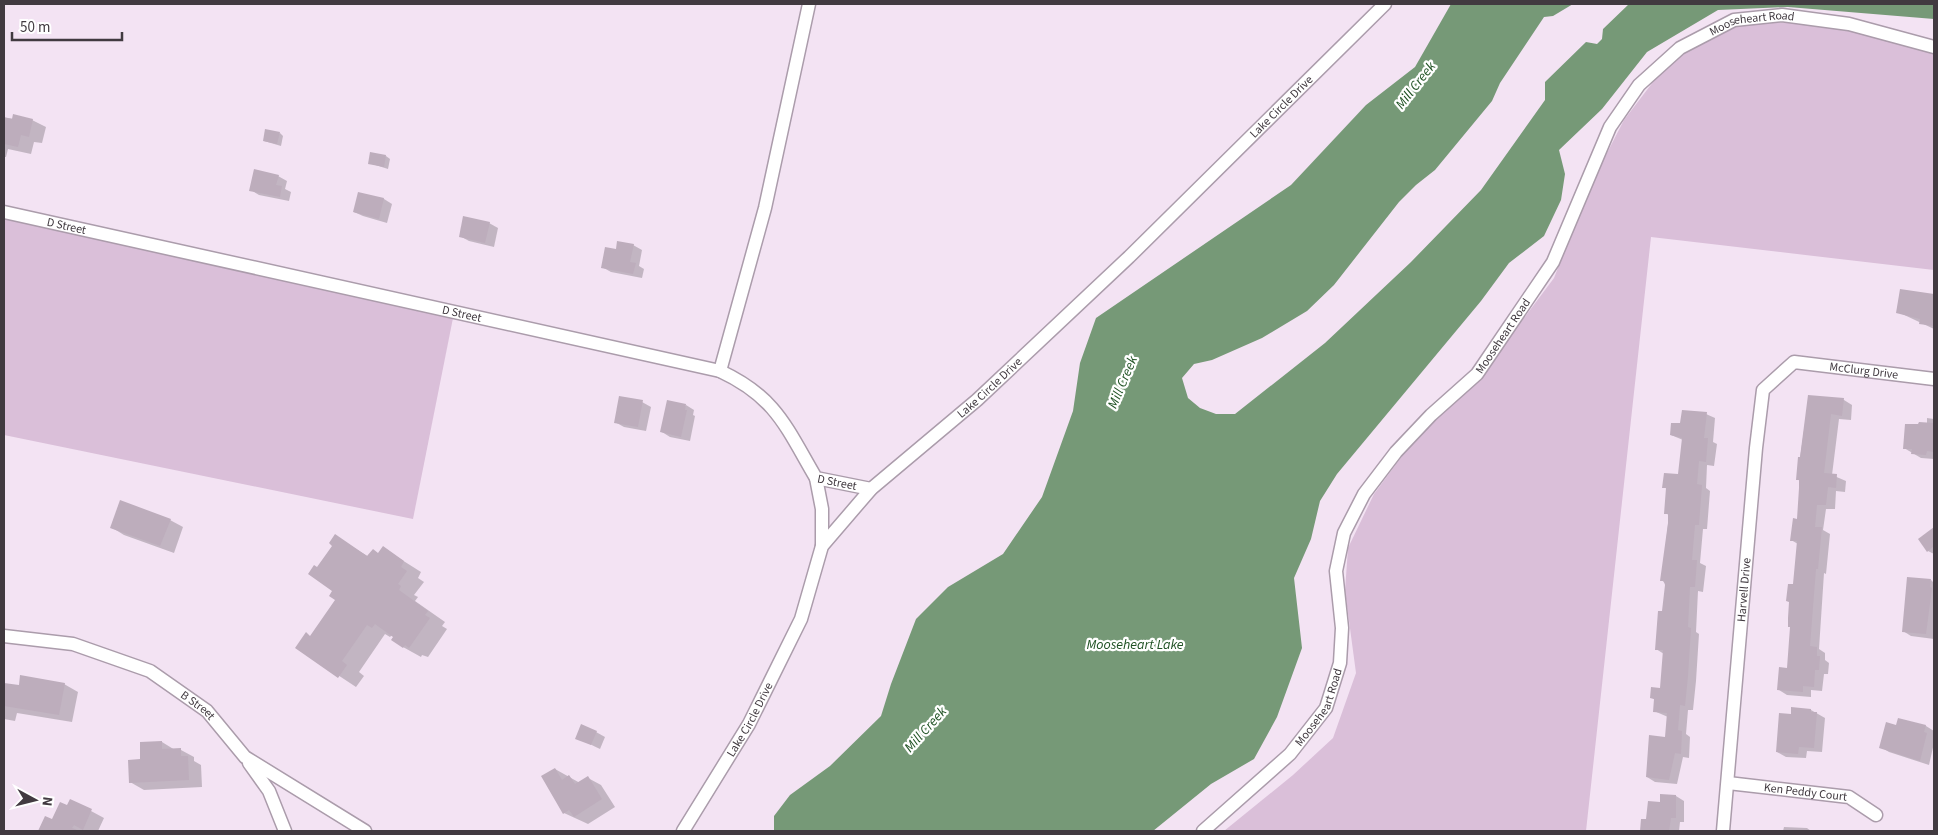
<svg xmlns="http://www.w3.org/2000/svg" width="1938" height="835" font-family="'Source Sans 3',sans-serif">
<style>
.green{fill:#dabfd9}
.water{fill:#769977}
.shadow{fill:#0003}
.building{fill:#bdadbc}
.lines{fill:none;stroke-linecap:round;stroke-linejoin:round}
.street-casing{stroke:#ab9cab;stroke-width:15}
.street{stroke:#fff;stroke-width:12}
.labels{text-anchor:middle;stroke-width:4.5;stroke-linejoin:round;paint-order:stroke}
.street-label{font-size:12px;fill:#413a40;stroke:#fff}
.water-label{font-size:14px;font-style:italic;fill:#215325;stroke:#fff}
</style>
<rect width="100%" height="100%" fill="#f3e3f3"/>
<g class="green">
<polygon points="1789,22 1856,31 1934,54 1934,270 1651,237 1586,831 1224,831 1293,775 1333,738 1356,673 1345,591 1348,548 1374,494 1411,444 1485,370 1554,278 1591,184 1624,120 1666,65 1703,42 1740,25"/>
<polygon points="4,212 454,313 413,519 4,435"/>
</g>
<polygon class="water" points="1451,4 1573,4 1553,16 1544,17 1500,83 1492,101 1435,170 1416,185 1399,202 1334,285 1307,311 1262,338 1212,360 1194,364 1182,378 1188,398 1200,408 1216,414 1235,414 1325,343 1411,262 1481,190 1545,100 1545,82 1586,42 1597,44 1602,39 1603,29 1629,4 1934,4 1934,19 1788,7 1718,10 1647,52 1602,109 1559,150 1565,174 1561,200 1544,236 1509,263 1481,301 1337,474 1320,501 1311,539 1294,578 1302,648 1277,717 1254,759 1211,784 1153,831 774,831 774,816 790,795 830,766 881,716 891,684 916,619 948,587 1003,554 1042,497 1073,411 1080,363 1096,318 1291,185 1366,105 1415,67"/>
<g class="shadow">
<polygon points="4,118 32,120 46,127 42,143 34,142 31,154 8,149 6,157 4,157"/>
<polygon points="280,133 283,136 281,146 264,141"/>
<polygon points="386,156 390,159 388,169 369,163"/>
<polygon points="278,176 287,181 285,189 291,192 289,201 259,195 251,190"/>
<polygon points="359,193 384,199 392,204 387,223 363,216 354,212"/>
<polygon points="489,223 498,228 494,247 469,241 460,236"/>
<polygon points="633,245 642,250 639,266 644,269 642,278 611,272 602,267 617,250"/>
<polygon points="1901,291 1934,295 1934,329 1898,312"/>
<polygon points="1809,396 1844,400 1852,405 1851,420 1839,419 1832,475 1846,481 1845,492 1836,491 1835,509 1826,509 1823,530 1830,534 1826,574 1824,573 1819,649 1825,653 1825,660 1829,663 1828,674 1824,674 1822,691 1811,690 1811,697 1787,695 1779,690 1788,669 1798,544 1791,540 1798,520 1800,481 1797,479"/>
<polygon points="642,402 651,407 646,431 624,427 615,422"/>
<polygon points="686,405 694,410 693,415 695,416 690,441 670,437 662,432"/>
<polygon points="1706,414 1715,418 1713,442 1717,444 1714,466 1707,465 1706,488 1710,491 1707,529 1703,529 1700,563 1706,566 1703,592 1698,591 1696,632 1699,634 1696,681 1693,710 1688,710 1686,734 1690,737 1689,758 1683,757 1677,784 1655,782 1647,777 1666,738 1668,717 1654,711 1655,700 1651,697 1661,689 1664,654 1656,649 1663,613 1666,585 1662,580 1669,515 1665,513 1667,489 1664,487 1680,475 1683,440 1671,435 1681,425"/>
<polygon points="1927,418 1934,419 1934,459 1921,458 1904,448 1927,423"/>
<polygon points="170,520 183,527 174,553 124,535 111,527"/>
<polygon points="1934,529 1934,554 1928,551 1920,539"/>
<polygon points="335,536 369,557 379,554 383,548 421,572 418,578 424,582 414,595 418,597 415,601 445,622 442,626 447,629 428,657 422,655 421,657 403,647 392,635 390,637 385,634 359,672 364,676 356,687 297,648 311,637 336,600 334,591 318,568 334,545"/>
<polygon points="1931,580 1934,583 1934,639 1911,636 1903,631"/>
<polygon points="4,684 20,687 64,684 78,692 72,722 17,713 15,721 4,719"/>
<polygon points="1811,710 1825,718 1822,752 1807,751 1806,758 1786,757 1777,752 1792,715"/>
<polygon points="1899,719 1926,726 1934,731 1934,743 1929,765 1889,752 1881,747 1897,726"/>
<polygon points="596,732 605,737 600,749 577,738"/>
<polygon points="162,742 175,750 181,750 194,757 194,761 201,765 202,787 144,790 130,782 142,760"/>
<polygon points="555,769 580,783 588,778 601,785 615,807 588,824 564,813 543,777"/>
<polygon points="1676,796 1684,801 1684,822 1680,822 1679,831 1641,831 1642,820 1647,820 1661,803"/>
<polygon points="91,811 104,818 98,831 39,831 45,818 53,821"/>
<polygon points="1784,827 1807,828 1811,831 1783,831"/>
</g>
<g class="building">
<polygon points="13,114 33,119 29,137 21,135 18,147 4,144 4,117 12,119"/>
<polygon points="265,129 280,132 277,144 263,141"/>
<polygon points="370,152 386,155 384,167 368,164"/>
<polygon points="254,169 279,175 276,185 282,186 280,197 249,191"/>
<polygon points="358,192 384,198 379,219 353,212"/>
<polygon points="463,216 490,222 485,243 459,237"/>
<polygon points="617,241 634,244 630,262 636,263 633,274 601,268 605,247 616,249"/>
<polygon points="1900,289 1934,294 1934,326 1919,324 1920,319 1896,313"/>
<polygon points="1808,395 1844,398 1842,416 1831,414 1824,473 1837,474 1836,488 1828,487 1826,505 1817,505 1815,527 1822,527 1818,569 1816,569 1810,646 1817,647 1817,656 1820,656 1819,670 1815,670 1814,687 1803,686 1803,692 1777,690 1779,667 1787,668 1790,627 1788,627 1788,618 1789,602 1786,601 1788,584 1793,584 1797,541 1790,541 1793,518 1797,519 1799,488 1799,480 1796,480 1798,457 1800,457"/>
<polygon points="619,396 643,400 638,427 614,423"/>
<polygon points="667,400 686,404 685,410 687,410 681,437 660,432"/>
<polygon points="1682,410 1707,412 1704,438 1708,438 1706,462 1699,461 1697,484 1702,485 1699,525 1695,525 1692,560 1697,560 1695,587 1690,587 1688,627 1691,628 1688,676 1685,706 1680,705 1678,730 1682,731 1681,754 1675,753 1669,780 1646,777 1649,735 1665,737 1667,713 1653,712 1654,699 1650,698 1651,687 1660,688 1663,650 1655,650 1658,611 1662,611 1665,585 1664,581 1660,581 1668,523 1668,514 1664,514 1666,488 1662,488 1664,473 1678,474 1682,438 1670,435 1671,423 1680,423"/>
<polygon points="1919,422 1934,423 1934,452 1927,451 1926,455 1911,454 1912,449 1903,449 1905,424 1918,424"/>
<polygon points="120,500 171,519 160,546 110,528"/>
<polygon points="1934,527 1934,546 1927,552 1918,539"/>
<polygon points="335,534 367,556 373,549 378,553 383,546 404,561 401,567 407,571 398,584 401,586 399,590 428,611 425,615 430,618 409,648 405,645 403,648 391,640 393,637 375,624 372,628 367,625 342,661 347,665 338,678 295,648 306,632 310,636 335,600 329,596 332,591 308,574 314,565 317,567 332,546 329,543"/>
<polygon points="1907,577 1931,579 1930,587 1932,588 1926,634 1902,632"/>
<polygon points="20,675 65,683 59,715 4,706 4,683 19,685"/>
<polygon points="1791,707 1811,709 1811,712 1817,712 1814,748 1799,747 1798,754 1776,752 1779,713 1791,714"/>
<polygon points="1898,718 1926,725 1924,732 1927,733 1920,761 1879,748 1886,722 1896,725"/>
<polygon points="581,724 597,731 591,745 575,739"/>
<polygon points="162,741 162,749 181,748 181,756 188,756 189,780 129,783 128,760 140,759 140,742"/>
<polygon points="555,768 562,780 569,775 575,784 588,776 602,799 574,817 569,810 563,814 541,776"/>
<polygon points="1660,794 1676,795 1676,818 1671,818 1669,831 1640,831 1641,819 1646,819 1648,801 1660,802"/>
<polygon points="70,799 92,809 83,830 74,825 72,828 80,831 38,831 45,816 52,819 60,802 67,805"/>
</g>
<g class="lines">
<defs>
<g id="street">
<path id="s1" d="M4,212L720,371C776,397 786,427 816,478L871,489"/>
<polyline points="720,371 765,208 809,4"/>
<polyline points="816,478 822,509 822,546"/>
<path id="s2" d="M4,636L73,644L150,671L207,711L245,757L365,831"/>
<polyline points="249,763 269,791 285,831"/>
<path id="s3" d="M1728,783L1849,797L1876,815"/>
<path id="s4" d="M683,831L749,724L801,619L822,546L871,489L977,400L1129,257L1385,4"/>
<path id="s5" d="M1203,831L1290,754L1326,708L1340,663L1342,628L1336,571L1344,533L1364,494L1396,452L1431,415L1477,374L1553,262L1610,127L1639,85L1680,48L1734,20L1782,15L1849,24L1934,47"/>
<path id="s6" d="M1723,831L1756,448L1763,390L1794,362L1934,379"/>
</g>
</defs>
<use href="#street" class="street-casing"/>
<use href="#street" class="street"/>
</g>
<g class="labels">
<g class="street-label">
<text dy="4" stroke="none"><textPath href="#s5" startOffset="1028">Mooseheart Road</textPath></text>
<text dy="4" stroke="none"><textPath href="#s4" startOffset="955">Lake Circle Drive</textPath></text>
<text dy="4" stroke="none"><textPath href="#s1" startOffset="64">D Street</textPath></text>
<text dy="4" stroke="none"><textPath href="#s1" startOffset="469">D Street</textPath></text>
<text dy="4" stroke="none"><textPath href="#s5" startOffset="608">Mooseheart Road</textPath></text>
<text dy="4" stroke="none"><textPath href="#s6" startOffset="555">McClurg Drive</textPath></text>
<text dy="4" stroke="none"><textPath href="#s4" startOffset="550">Lake Circle Drive</textPath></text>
<text dy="4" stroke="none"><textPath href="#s1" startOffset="902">D Street</textPath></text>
<text dy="4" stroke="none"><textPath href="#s6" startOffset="242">Harvell Drive</textPath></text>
<text dy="4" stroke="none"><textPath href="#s5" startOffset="172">Mooseheart Road</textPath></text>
<text dy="4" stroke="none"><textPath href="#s2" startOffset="210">B Street</textPath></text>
<text dy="4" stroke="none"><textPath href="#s4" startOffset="130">Lake Circle Drive</textPath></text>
<text dy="4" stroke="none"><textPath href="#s3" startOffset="78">Ken Peddy Court</textPath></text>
</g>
<g class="water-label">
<text transform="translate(1415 85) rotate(-52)" y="5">Mill Creek</text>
<text transform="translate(1122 382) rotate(-67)" y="5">Mill Creek</text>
<text x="1135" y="649">Mooseheart Lake</text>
<text transform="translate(925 729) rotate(-48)" y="5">Mill Creek</text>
</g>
</g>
<rect width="1938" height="835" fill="none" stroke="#413a40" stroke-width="10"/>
<g transform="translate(35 800) rotate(97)" stroke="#ffffff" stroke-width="4" paint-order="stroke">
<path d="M0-4L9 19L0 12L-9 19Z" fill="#413a40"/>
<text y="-8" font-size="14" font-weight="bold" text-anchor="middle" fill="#413a40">N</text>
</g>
<path d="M12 32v8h110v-8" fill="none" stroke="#413a40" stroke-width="2.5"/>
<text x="20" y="32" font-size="15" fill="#413a40" stroke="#ffffff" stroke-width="4" paint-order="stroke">50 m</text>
</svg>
